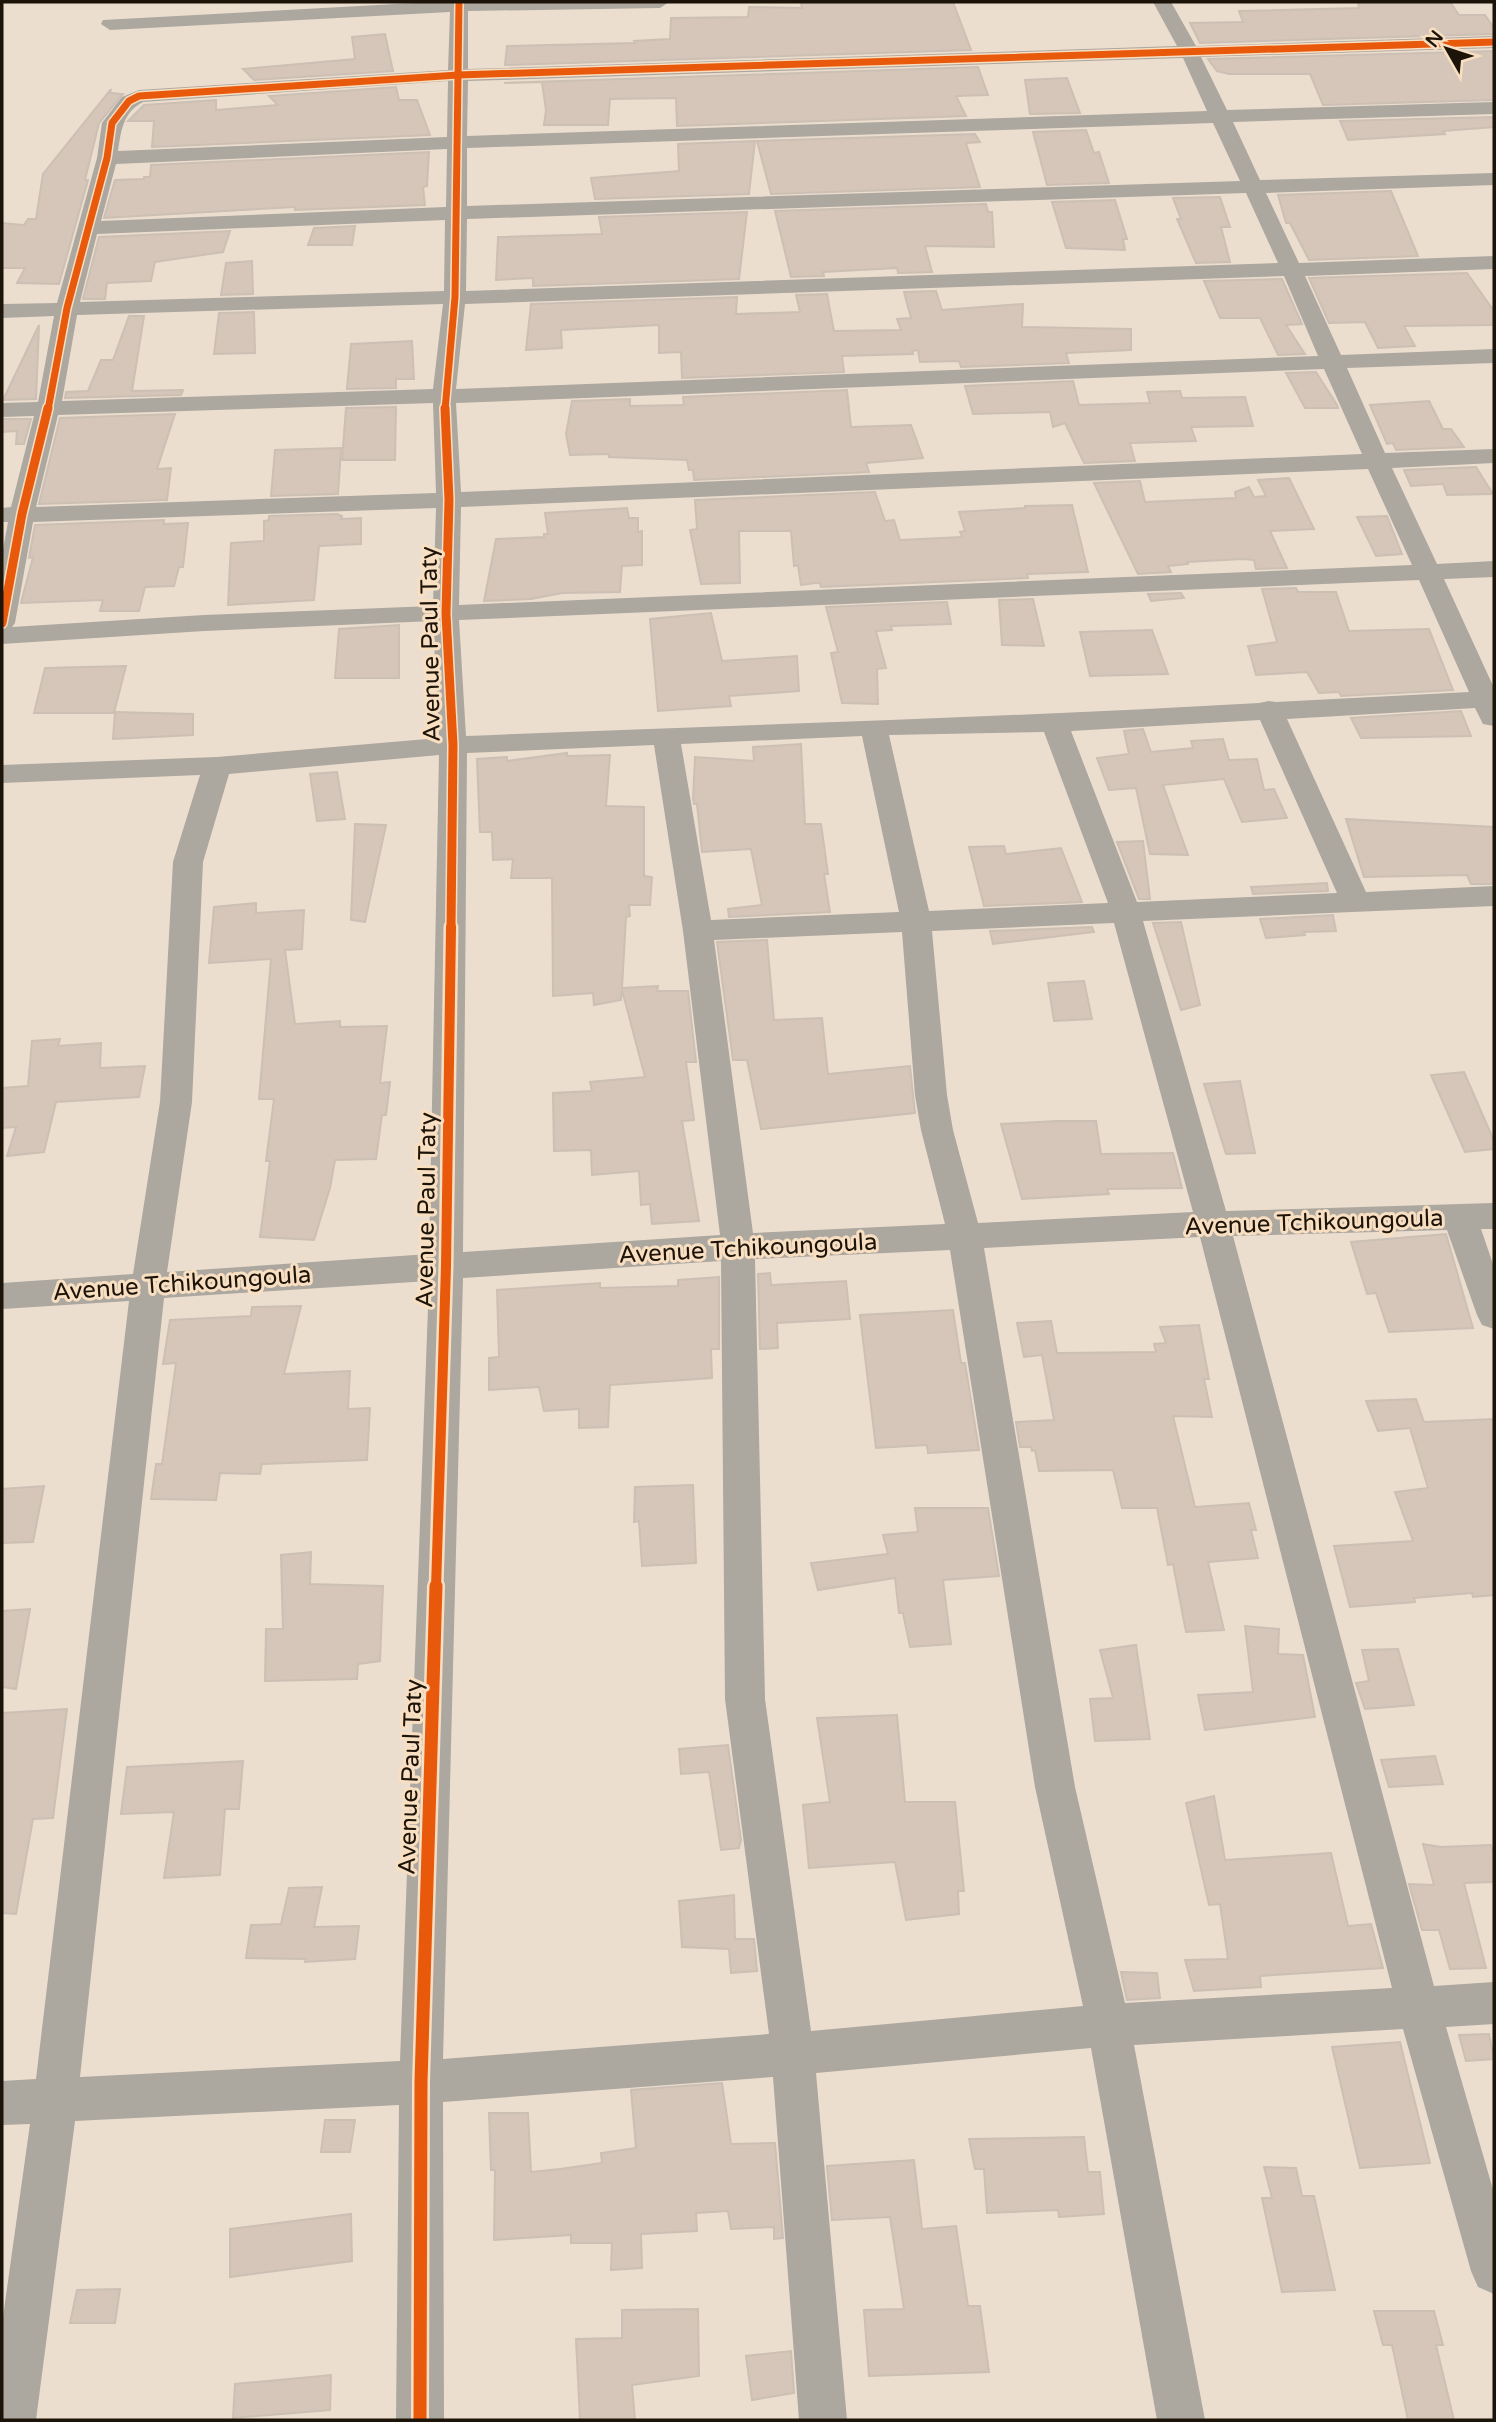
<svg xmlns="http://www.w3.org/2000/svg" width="1496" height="2422" font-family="'Varela Round',sans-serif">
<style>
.building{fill:#d6c6b9;stroke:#ccbfb4;stroke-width:2}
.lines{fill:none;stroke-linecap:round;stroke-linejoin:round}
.minor{fill:#aca79f;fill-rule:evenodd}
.cycleway-far3-casing{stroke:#f9dfc2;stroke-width:10}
.cycleway-far2-casing{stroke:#f9dfc2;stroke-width:12}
.cycleway-far1-casing{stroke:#f9dfc2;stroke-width:15}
.cycleway-casing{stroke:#f9dfc2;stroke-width:18}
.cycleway-far3{stroke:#e8590c;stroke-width:7}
.cycleway-far2{stroke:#e8590c;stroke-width:9}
.cycleway-far1{stroke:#e8590c;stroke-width:10}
.cycleway{stroke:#e8590c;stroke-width:13}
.labels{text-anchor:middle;stroke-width:6;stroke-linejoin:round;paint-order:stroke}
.street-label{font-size:24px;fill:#1c1309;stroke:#f9dfc2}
</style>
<rect width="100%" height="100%" fill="#ecdecf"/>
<g class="building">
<polygon points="953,2 971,50 505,65 507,46 635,43 634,41 670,39 671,18 748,17 749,7 802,8 801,3"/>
<polygon points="1358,2 1450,2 1459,15 1485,15 1494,28 1494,34 1200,43 1190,23 1243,22 1239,11 1359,8"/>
<polygon points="385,34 393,71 254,80 243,69 355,59 352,37"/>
<polygon points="1494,51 1494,100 1323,105 1310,74 1229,74 1217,71 1208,59"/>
<polygon points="978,67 988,95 956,96 966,116 677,126 676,98 610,99 608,125 544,125 546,110 542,82 504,83"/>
<polygon points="1067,78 1080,113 1030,114 1025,80"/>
<polygon points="396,87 399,100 417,100 430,135 152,147 154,121 128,121 144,105 216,100 216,110 278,105 269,96"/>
<polygon points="111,89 110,93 123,94 99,123 85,180 88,180 59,284 17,283 25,268 2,268 2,223 24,225 28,219 36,219 43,174"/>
<polygon points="1494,117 1494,127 1443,131 1445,134 1348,140 1340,121"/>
<polygon points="1086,130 1094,153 1099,152 1109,183 1047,185 1033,132"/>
<polygon points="975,134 980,142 966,143 980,187 771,194 757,141"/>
<polygon points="755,141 749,194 595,199 591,178 679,171 678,144"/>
<polygon points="429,152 427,186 423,187 425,205 295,210 295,207 104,218 115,180 144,179 144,177 150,177 151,165"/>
<polygon points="1391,191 1418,256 1309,260 1290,223 1286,223 1278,195"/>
<polygon points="1220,197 1230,227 1221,227 1230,262 1196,263 1177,219 1181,219 1173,198"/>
<polygon points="1115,200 1127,239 1123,239 1125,250 1066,248 1052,202"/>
<polygon points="986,204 988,212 992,212 994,247 925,246 932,272 898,273 897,268 823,272 824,276 791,277 775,211"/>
<polygon points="747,212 739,279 533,286 533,278 496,280 498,237 602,234 599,217"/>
<polygon points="355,226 352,245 308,245 314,228"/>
<polygon points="230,231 223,252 155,262 151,281 107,283 105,299 83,299 99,237"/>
<polygon points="252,261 253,294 221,295 226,263"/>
<polygon points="1467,273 1494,311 1494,325 1404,326 1415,346 1378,348 1365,322 1329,323 1309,278"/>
<polygon points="1282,279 1302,324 1286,325 1305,354 1278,355 1260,318 1220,318 1204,281"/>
<polygon points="936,291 942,310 1023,304 1022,327 1131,329 1131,350 1066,353 1069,363 961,367 959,361 920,362 918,350 912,351 913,354 842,356 844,372 682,378 681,352 659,353 659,325 561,330 562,348 526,350 531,304 737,297 736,314 800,312 796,295 827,294 834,331 901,330 897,319 911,318 904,292"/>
<polygon points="254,312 255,353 214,354 219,313"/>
<polygon points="129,316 144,316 132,391 183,390 181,395 65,398 66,392 88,391 101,360 113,360"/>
<polygon points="39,325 36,399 3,400"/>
<polygon points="412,341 414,379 396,379 396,388 347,389 351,344"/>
<polygon points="1316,372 1337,405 1338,408 1305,408 1286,373"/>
<polygon points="1073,381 1079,405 1150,403 1147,392 1180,391 1182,398 1245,397 1253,426 1191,427 1196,441 1130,443 1135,461 1084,463 1065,423 1053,427 1050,412 973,414 965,386"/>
<polygon points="847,390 851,427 911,425 923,458 866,463 869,472 694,480 693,470 689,470 687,460 609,457 609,454 570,455 566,434 572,401 630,399 630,406 684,405 683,397"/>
<polygon points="1429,401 1443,429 1451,429 1464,447 1396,450 1393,443 1387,444 1370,405"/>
<polygon points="396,407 395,460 342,460 346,408"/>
<polygon points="175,414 157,469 171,468 167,500 39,504 60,418"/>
<polygon points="2,419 31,419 24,444 16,444 17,431 2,432"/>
<polygon points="341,448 338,494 271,496 275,450"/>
<polygon points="1476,467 1493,494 1447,495 1443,484 1411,486 1404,470"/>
<polygon points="1289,478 1314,529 1270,531 1287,568 1256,569 1254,560 1243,559 1187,562 1188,564 1168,566 1171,572 1138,574 1094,483 1140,481 1145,502 1236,498 1235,492 1249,487 1254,497 1266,496 1258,480"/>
<polygon points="875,492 885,521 894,520 900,540 962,537 960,532 965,531 959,512 1025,508 1025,506 1072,505 1088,572 1027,574 1028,578 821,587 820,583 816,583 801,585 798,565 794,566 791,531 739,531 740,583 701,584 690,530 697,529 695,500"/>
<polygon points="627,508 629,518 638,518 638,532 642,531 642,565 622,566 620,592 562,593 531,599 484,601 496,539 544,537 544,534 548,534 545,513"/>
<polygon points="337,514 342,516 341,519 361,518 361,544 319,546 314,600 228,605 231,543 264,541 264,521 269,520 269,516"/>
<polygon points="1387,516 1402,554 1376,556 1357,517"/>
<polygon points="164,520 164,524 188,523 183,567 179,567 174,586 145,587 139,611 100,611 103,600 21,603 33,557 29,558 35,525"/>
<polygon points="1296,588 1298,592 1336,592 1349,631 1429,629 1453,690 1341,696 1339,692 1319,693 1307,672 1256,675 1248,646 1277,642 1262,589"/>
<polygon points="1181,593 1184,598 1151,601 1148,594"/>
<polygon points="1033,599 1044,646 1002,645 999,600"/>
<polygon points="947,602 951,624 891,626 892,630 876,631 886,668 877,669 878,704 842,703 831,653 838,652 826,607"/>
<polygon points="711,613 722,661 797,656 799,691 729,696 731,706 658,711 650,619"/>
<polygon points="399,625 399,678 335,678 339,629"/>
<polygon points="1152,630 1168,674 1090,676 1080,632"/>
<polygon points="126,666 114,713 34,713 45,668"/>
<polygon points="1461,711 1471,736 1361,738 1351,718"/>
<polygon points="115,712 193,714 193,735 113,739"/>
<polygon points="1143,729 1151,752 1193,748 1191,741 1223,739 1229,760 1257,759 1264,790 1274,789 1287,818 1242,822 1224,779 1163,785 1188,855 1150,854 1136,788 1109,790 1097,758 1129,754 1124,731"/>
<polygon points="801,744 805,824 821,824 828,874 824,874 830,912 729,917 728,909 762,905 751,849 702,852 697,804 694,804 693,799 695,757 754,761 753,747"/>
<polygon points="567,753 567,756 610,755 606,806 644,807 644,876 652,877 650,905 629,905 630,916 626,917 622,988 658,986 657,991 688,991 696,1062 686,1062 694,1120 682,1121 699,1221 652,1224 650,1204 641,1205 639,1171 592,1175 591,1150 554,1151 553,1093 592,1091 590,1082 645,1077 622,990 621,1000 594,1005 593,993 553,996 552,878 511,878 513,859 493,860 492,832 480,832 477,759 507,757 507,761"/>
<polygon points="337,772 345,819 317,821 310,774"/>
<polygon points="1346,819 1494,827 1494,884 1471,884 1467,875 1364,877"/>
<polygon points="355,824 386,825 365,922 351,920"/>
<polygon points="1143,841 1150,899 1139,899 1117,842"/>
<polygon points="1004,846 1006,854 1061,848 1082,902 984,906 969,847"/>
<polygon points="1327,883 1328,891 1253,894 1251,887"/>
<polygon points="256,903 256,913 304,910 302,949 285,950 295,1024 340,1021 340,1027 387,1026 380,1083 390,1082 386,1115 382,1115 376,1159 335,1160 330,1188 314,1240 260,1237 270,1161 266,1161 274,1099 259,1099 271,959 209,963 214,907"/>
<polygon points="1333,915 1336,931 1304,932 1305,935 1266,938 1260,919"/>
<polygon points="1181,922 1200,1005 1181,1010 1153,923"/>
<polygon points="1092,927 1094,932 993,944 990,931"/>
<polygon points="767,940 774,1020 822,1018 828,1074 910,1066 915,1113 761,1129 747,1060 733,1060 717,942"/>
<polygon points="1084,981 1092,1019 1054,1021 1048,983"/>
<polygon points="60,1039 58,1046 101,1043 100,1068 145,1066 139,1097 56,1102 44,1152 7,1156 16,1127 2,1128 2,1088 28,1086 32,1041"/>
<polygon points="1464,1072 1494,1141 1494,1149 1465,1152 1431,1075"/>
<polygon points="1240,1081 1255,1153 1226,1154 1204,1084"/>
<polygon points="1057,1121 1096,1121 1101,1154 1173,1153 1182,1188 1107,1189 1109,1194 1022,1199 1001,1124"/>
<polygon points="1446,1234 1473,1328 1389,1332 1376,1293 1367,1294 1351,1242"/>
<polygon points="770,1273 771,1285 846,1281 850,1319 777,1323 778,1348 760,1349 758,1274"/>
<polygon points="719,1277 719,1349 711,1349 712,1378 610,1385 608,1427 579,1428 579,1409 544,1411 539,1387 489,1390 489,1358 499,1357 497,1290 600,1283 600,1288 678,1286 678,1280"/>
<polygon points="301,1306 284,1374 350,1371 348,1409 370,1408 367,1460 262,1464 260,1474 220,1473 216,1500 151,1499 156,1464 162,1464 176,1363 163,1364 170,1320 251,1316 252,1307"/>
<polygon points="953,1310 961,1363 965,1363 979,1450 928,1453 927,1445 876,1448 860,1315"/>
<polygon points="1051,1321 1057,1353 1156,1352 1154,1344 1166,1343 1160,1327 1199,1325 1209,1379 1204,1379 1212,1417 1173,1416 1195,1507 1249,1503 1256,1530 1251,1530 1258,1558 1208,1562 1224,1630 1186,1632 1173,1564 1168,1565 1157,1508 1122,1508 1113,1470 1039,1471 1035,1450 1032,1451 1031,1447 1020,1447 1016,1422 1054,1420 1042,1355 1024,1357 1017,1323"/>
<polygon points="1416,1399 1424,1422 1494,1419 1494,1595 1473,1597 1472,1593 1414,1598 1415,1602 1350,1607 1334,1546 1413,1541 1395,1492 1428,1488 1410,1428 1378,1431 1366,1401"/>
<polygon points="693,1485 696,1563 642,1566 639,1521 634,1522 635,1487"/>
<polygon points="44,1486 33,1542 2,1543 2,1489"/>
<polygon points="915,1508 988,1508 999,1576 943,1580 951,1644 910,1647 903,1613 899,1613 895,1578 818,1590 811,1563 888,1554 883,1535 918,1532"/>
<polygon points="311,1552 310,1584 383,1586 380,1661 358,1664 357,1679 265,1681 266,1629 283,1629 281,1555"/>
<polygon points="30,1609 16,1689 2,1687 2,1611"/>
<polygon points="1245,1626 1279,1629 1278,1654 1303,1655 1315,1717 1205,1730 1198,1695 1253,1692"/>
<polygon points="1136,1645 1150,1739 1095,1741 1090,1699 1113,1698 1100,1650"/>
<polygon points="1398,1649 1414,1705 1365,1709 1356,1683 1369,1681 1362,1650"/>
<polygon points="67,1709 53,1818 33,1819 16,1914 2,1913 2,1713"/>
<polygon points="897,1715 905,1802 955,1802 964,1891 958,1891 959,1914 906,1920 895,1862 809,1868 803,1805 830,1802 817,1718"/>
<polygon points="728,1745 741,1840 739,1848 721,1850 709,1772 681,1774 679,1749"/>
<polygon points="1435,1756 1443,1784 1389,1787 1381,1760"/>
<polygon points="243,1761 239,1809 225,1809 220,1875 164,1878 174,1812 121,1814 127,1767"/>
<polygon points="1214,1796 1225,1860 1331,1853 1348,1926 1371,1924 1383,1968 1260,1976 1261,1987 1194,1991 1185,1960 1228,1959 1220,1904 1209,1905 1186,1803"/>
<polygon points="1423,1844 1441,1847 1491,1845 1494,1856 1494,1882 1464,1883 1486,1968 1450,1969 1439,1930 1422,1930 1409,1884 1434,1885"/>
<polygon points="322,1887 314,1927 359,1926 355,1959 305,1962 306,1959 246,1958 251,1925 281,1924 289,1888"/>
<polygon points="734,1895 735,1939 754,1939 757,1971 731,1973 729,1949 682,1947 679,1901"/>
<polygon points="1121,1972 1157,1973 1160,1998 1127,2000"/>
<polygon points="1489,2034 1494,2059 1466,2061 1459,2035"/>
<polygon points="1400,2042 1430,2163 1360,2168 1332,2047"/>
<polygon points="722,2083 731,2144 775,2143 783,2238 774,2239 774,2227 731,2229 728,2211 696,2213 697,2231 641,2234 642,2268 611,2270 612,2243 571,2243 571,2235 494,2240 495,2170 491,2170 489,2113 528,2113 531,2172 560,2169 602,2163 601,2153 636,2148 631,2090"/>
<polygon points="325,2120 355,2120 350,2152 321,2152"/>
<polygon points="1084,2137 1088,2172 1100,2172 1104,2214 1059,2217 1058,2210 987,2213 984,2169 975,2169 969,2139"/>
<polygon points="914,2160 922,2229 956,2226 968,2306 980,2306 989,2372 869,2376 864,2310 904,2309 890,2217 832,2220 827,2166"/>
<polygon points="1264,2167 1296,2168 1302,2196 1314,2196 1335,2290 1282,2292 1262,2198 1272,2198"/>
<polygon points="351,2214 352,2261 230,2277 230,2229"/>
<polygon points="120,2289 115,2323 70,2323 77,2290"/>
<polygon points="698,2309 699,2376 632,2385 635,2420 580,2420 576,2339 622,2338 622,2310"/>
<polygon points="1374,2311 1434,2311 1443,2345 1436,2345 1454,2420 1408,2420 1392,2345 1383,2345"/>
<polygon points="791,2351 794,2393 752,2400 746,2356"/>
<polygon points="331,2375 330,2410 233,2418 235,2384"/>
</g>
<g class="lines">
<path class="minor" d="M433,2H669L660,8L468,11V69L1177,46L1153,2H1171L1196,46L1494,36V48L1201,57L1227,110L1494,102V114L1233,122L1260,180L1494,173V185L1266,193L1299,263L1494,256V269L1305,276L1341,355L1494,349V363L1347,368L1385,453L1494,449V463L1392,468L1437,564L1494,561V577L1444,579L1494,688V726L1483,724L1475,708L1287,719L1366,892L1494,886V906L1143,921L1226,1211L1494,1203V1229H1481L1494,1267V1329L1482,1325L1477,1315L1447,1230L1233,1236L1434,1986L1494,1982V2024L1446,2027L1494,2193V2294L1478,2287L1471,2271L1403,2029L1134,2045L1205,2420H1157L1091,2048L816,2073L847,2420H799L773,2077L443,2102L444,2420H396L399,2105L75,2121L36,2420H2V2324L30,2124L2,2125V2081L36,2079L129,1301L2,1309V1283L133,1274L160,1102L173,862L200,775L2,783V765L217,757L439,738L433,621L204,631L2,644V555L8,522H2V508L11,507L34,416L2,417V403L38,402L54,316L2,318V304L57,303L97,158L102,123L122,97L139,90L448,70L450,12L110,30L101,24L103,20ZM1183,58L1207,111L467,136L468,81ZM448,81L447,137L118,151C121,131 123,112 143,102ZM1213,123L1240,181L467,206V148ZM447,149L446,207L101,221L116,164ZM1246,193L1278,263L466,291L467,219ZM445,220L444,291L80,302L97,234ZM1284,276L1318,356L456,389L465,304ZM443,304L433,389L62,401L77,315ZM1324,369L1362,454L461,492L456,403ZM433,403L436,493L36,507L58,415ZM1368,469L1412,565L459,605L461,507ZM436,508L433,606L204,615L12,627L15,623L33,522ZM1419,580L1469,692L1276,702L1269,701L1259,703C995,718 731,725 466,736L459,620ZM1260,720L1337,893L1137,902L1071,731ZM1044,732L1108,903L929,911L889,735ZM862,736L899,912L711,920L681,744ZM654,745L683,931L720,1235L463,1252L467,753ZM439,755L429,1254L167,1272L192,1102L203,862L229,774ZM1114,923L1193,1212L978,1223L953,1130L947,1095L932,931ZM902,932L915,1095L921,1130L945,1224L753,1233L714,940ZM1200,1237L1392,1988L1125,2003L1075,1787L984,1248ZM950,1250L1035,1787L1083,2006L811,2031L765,1699L755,1259ZM721,1261L725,1699L769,2034L443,2059L463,1278ZM429,1281L400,2061L80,2077L164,1298Z"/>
<defs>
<g id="cycleway-far3">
<polyline points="48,410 67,308 107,158 112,123 129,101 139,96 458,75 1494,42"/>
<polyline points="445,410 455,297 459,2"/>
</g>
<g id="cycleway-far2">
<polyline points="445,408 449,500 446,614 453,745 451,929"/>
<polyline points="2,623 22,514 48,408"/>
</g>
<polyline id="cycleway-far1" points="436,1588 446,1266 451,927"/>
<polyline id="cycleway" points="420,2420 421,2082 436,1586"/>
</defs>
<use href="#cycleway-far3" class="cycleway-far3-casing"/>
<use href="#cycleway-far2" class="cycleway-far2-casing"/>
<use href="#cycleway-far1" class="cycleway-far1-casing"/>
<use href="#cycleway" class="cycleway-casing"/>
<use href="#cycleway-far3" class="cycleway-far3"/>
<use href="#cycleway-far2" class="cycleway-far2"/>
<use href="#cycleway-far1" class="cycleway-far1"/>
<use href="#cycleway" class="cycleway"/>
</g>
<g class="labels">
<g class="street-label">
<text transform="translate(430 644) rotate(-91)" y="8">Avenue Paul Taty</text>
<text transform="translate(426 1210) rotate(-89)" y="8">Avenue Paul Taty</text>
<text transform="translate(1314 1222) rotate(-2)" y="8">Avenue Tchikoungoula</text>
<text transform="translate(748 1248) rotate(-3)" y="8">Avenue Tchikoungoula</text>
<text transform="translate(182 1283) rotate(-4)" y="8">Avenue Tchikoungoula</text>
<text transform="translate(410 1777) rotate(-88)" y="8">Avenue Paul Taty</text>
</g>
</g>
<rect width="1496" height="2422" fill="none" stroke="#1c1309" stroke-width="7"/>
<g transform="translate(1447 49) rotate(309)" stroke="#f9dfc2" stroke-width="5" paint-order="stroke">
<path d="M0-5L12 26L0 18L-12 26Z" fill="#1c1309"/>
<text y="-10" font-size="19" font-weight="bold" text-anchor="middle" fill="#1c1309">N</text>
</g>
</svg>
